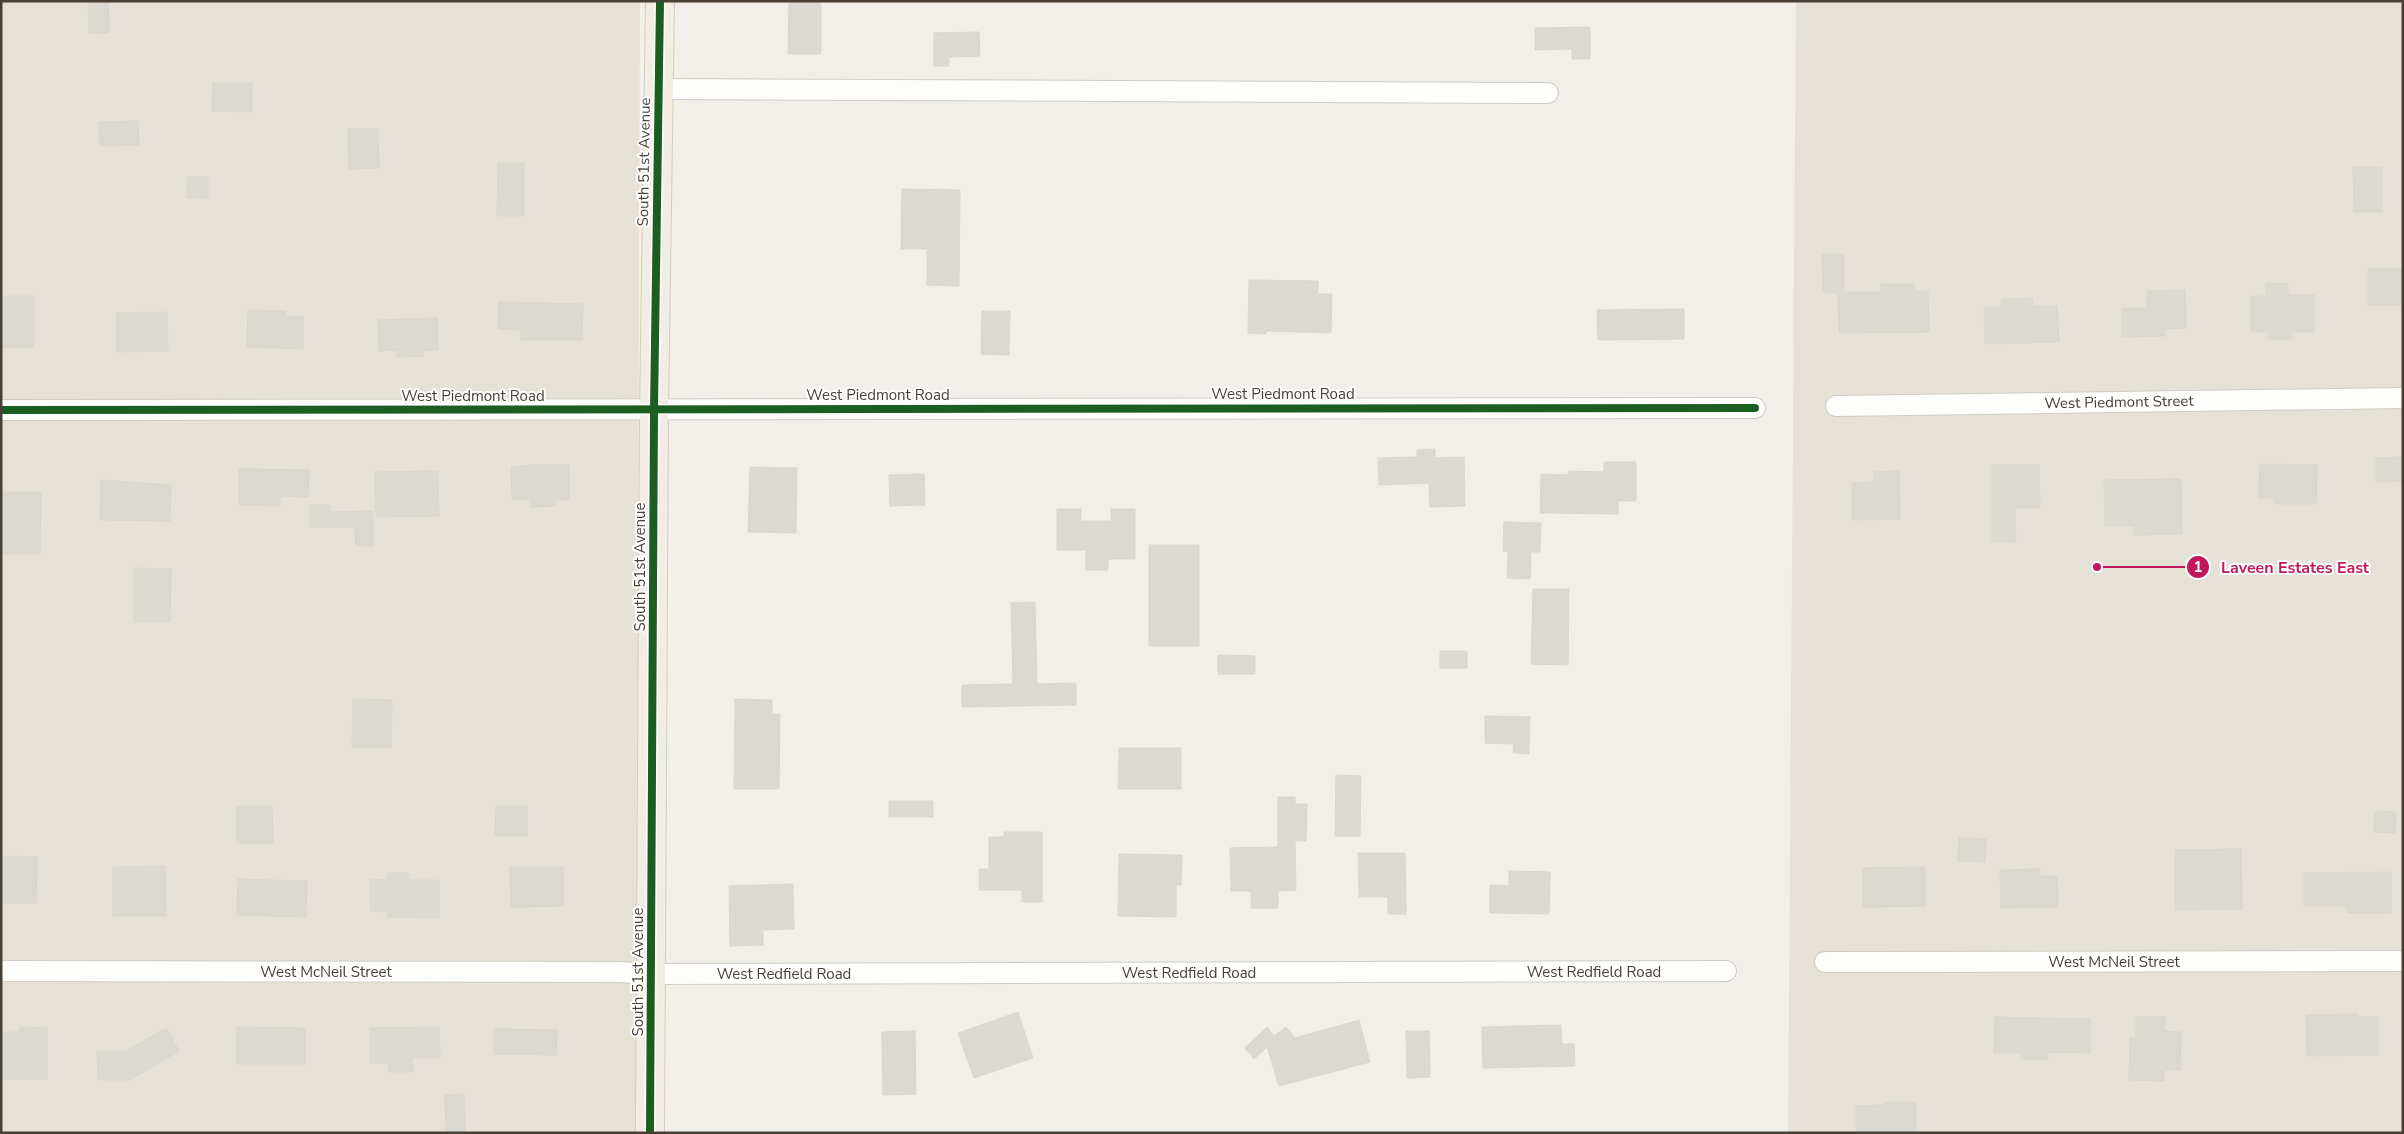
<svg xmlns="http://www.w3.org/2000/svg" width="2404" height="1134" font-family="'Nunito Sans',sans-serif">
<style>
.residential{fill:#e6e1d7}
.building{fill:#dcd8d2;stroke:#dad6cf}
.lines{fill:none;stroke-linecap:round;stroke-linejoin:round}
.minor-casing{stroke:#d0cdc7;stroke-width:22}
.primary-casing{stroke:#d6cbb5;stroke-width:30}
.minor{stroke:#fdfdfc;stroke-width:20}
.primary{stroke:#f1ede4;stroke-width:28}
.cycleway-casing{stroke:#fff;stroke-width:11}
.cycleway{stroke:#1b5e20;stroke-width:8}
.labels{text-anchor:middle;stroke-width:4;stroke-linejoin:round;paint-order:stroke}
.street-label{font-size:15px;fill:#494035;stroke:#fff}
.leader{fill:none;stroke:#c2185b;stroke-width:2}
.callout-dot{fill:#c2185b;stroke:#fff;stroke-width:2}
.mark-label{font-size:15px;text-anchor:middle;font-weight:bold;fill:#fff}
.callout-label{font-size:16px;text-anchor:middle;font-weight:bold;fill:#c2185b;stroke:#fff;stroke-width:4;stroke-linejoin:round;paint-order:stroke}
</style>
<rect width="100%" height="100%" fill="#f2efea"/>
<g class="residential">
<polygon points="1,1 640,1 636,1133 1,1133"/>
<polygon points="1796,1 2403,1 2403,1133 1788,1133"/>
</g>
<g class="building">
<polygon points="88,1 108,1 109,33 89,33"/>
<polygon points="789,1 819,1 819,5 821,5 821,54 788,54"/>
<polygon points="1590,27 1590,59 1572,59 1572,49 1535,50 1535,28"/>
<polygon points="979,32 980,56 949,57 949,66 934,66 934,33"/>
<polygon points="213,83 252,83 252,112 212,111"/>
<polygon points="138,121 139,145 100,146 99,122"/>
<polygon points="348,129 378,129 379,168 349,169"/>
<polygon points="498,163 524,163 524,216 497,216"/>
<polygon points="2353,167 2382,167 2382,212 2354,212"/>
<polygon points="188,177 208,177 208,198 187,198"/>
<polygon points="902,189 960,190 959,286 927,285 927,249 901,249"/>
<polygon points="1822,254 1844,254 1844,292 1881,292 1881,284 1914,284 1914,291 1928,291 1929,332 1839,333 1838,293 1823,293"/>
<rect x="2368" y="269" width="35" height="36"/>
<polygon points="1249,280 1318,281 1318,294 1332,294 1331,333 1266,331 1266,334 1248,333"/>
<polygon points="2266,283 2288,284 2288,295 2314,295 2314,332 2292,332 2292,339 2268,339 2268,332 2251,332 2251,296 2266,296"/>
<polygon points="2185,290 2186,328 2165,329 2165,336 2122,337 2122,308 2147,308 2147,291"/>
<rect x="1" y="296" width="33" height="51"/>
<polygon points="2032,298 2033,306 2057,306 2059,342 1985,344 1984,307 2002,307 2002,299"/>
<polygon points="499,302 583,304 582,340 521,340 521,330 498,329"/>
<polygon points="1684,309 1684,339 1598,340 1597,310"/>
<polygon points="248,310 286,311 286,317 303,317 303,349 247,347"/>
<polygon points="982,311 1010,311 1009,355 981,354"/>
<polygon points="167,312 168,351 117,352 117,313"/>
<polygon points="437,318 438,350 423,351 423,356 397,357 397,350 379,351 378,320"/>
<polygon points="1435,449 1435,458 1464,457 1465,506 1430,507 1429,483 1379,485 1378,458 1417,457 1417,450"/>
<polygon points="2403,457 2403,481 2376,482 2376,458"/>
<polygon points="1604,462 1636,462 1636,501 1618,501 1618,514 1540,513 1541,474 1569,475 1569,471 1604,472"/>
<polygon points="2260,464 2317,465 2316,504 2274,504 2274,498 2259,498"/>
<polygon points="531,465 569,465 569,500 555,500 555,506 530,507 530,499 512,499 511,467"/>
<polygon points="1992,465 2039,465 2040,508 2015,508 2016,542 1992,542"/>
<polygon points="750,467 797,468 796,533 748,532"/>
<polygon points="239,469 309,470 308,497 280,496 280,506 239,505"/>
<polygon points="438,471 439,516 376,517 375,472"/>
<polygon points="1899,471 1900,519 1852,520 1852,483 1874,482 1874,472"/>
<polygon points="924,474 925,505 890,506 889,475"/>
<polygon points="2181,479 2182,534 2134,535 2134,526 2105,526 2104,480"/>
<polygon points="101,480 171,485 170,521 100,520"/>
<polygon points="1,492 41,492 40,554 1,554"/>
<polygon points="310,505 330,505 330,512 373,511 373,546 356,546 355,527 310,527"/>
<polygon points="1057,509 1081,509 1081,521 1111,521 1111,509 1135,509 1135,559 1108,559 1108,570 1086,570 1086,550 1057,550"/>
<polygon points="1504,522 1541,523 1540,552 1531,552 1530,579 1507,578 1508,551 1503,551"/>
<rect x="1149" y="545" width="50" height="101"/>
<polygon points="134,568 171,569 170,622 134,622"/>
<polygon points="1533,589 1569,589 1568,665 1531,664"/>
<polygon points="1035,602 1037,684 1076,683 1076,705 962,707 962,685 1013,684 1011,603"/>
<rect x="1440" y="651" width="27" height="17"/>
<polygon points="1218,655 1255,656 1255,674 1218,674"/>
<polygon points="353,699 392,700 391,747 352,747"/>
<polygon points="735,699 772,700 772,714 780,714 779,789 734,789"/>
<polygon points="1485,716 1530,717 1529,754 1513,753 1514,744 1485,743"/>
<polygon points="1119,748 1181,748 1181,789 1118,789"/>
<polygon points="1336,775 1361,776 1360,836 1335,836"/>
<polygon points="1278,797 1295,797 1295,804 1307,804 1306,841 1295,841 1296,890 1278,891 1278,908 1251,908 1251,891 1231,891 1230,848 1278,847"/>
<rect x="889" y="801" width="44" height="16"/>
<polygon points="237,806 272,806 273,843 237,843"/>
<polygon points="496,806 527,806 527,836 495,836"/>
<polygon points="2375,811 2396,812 2395,833 2374,832"/>
<polygon points="1004,832 1042,832 1042,902 1022,902 1022,890 979,890 979,869 989,869 989,837 1004,837"/>
<polygon points="1959,838 1986,839 1985,862 1958,861"/>
<polygon points="2241,849 2242,909 2175,910 2175,850"/>
<polygon points="1358,853 1405,853 1406,914 1388,914 1388,897 1359,897"/>
<polygon points="1119,854 1182,855 1181,885 1176,885 1176,917 1118,916"/>
<polygon points="1,856 37,857 36,903 1,903"/>
<polygon points="165,866 166,916 113,916 113,867"/>
<polygon points="510,867 563,867 563,906 511,907"/>
<polygon points="1925,867 1925,906 1863,907 1863,868"/>
<polygon points="2040,869 2040,876 2057,876 2058,907 2001,908 2000,870"/>
<polygon points="1509,871 1550,872 1549,914 1490,913 1490,885 1509,886"/>
<polygon points="2391,872 2391,913 2347,913 2347,906 2304,906 2304,873"/>
<polygon points="387,873 408,873 408,880 439,880 439,918 388,917 388,912 370,911 370,879 387,880"/>
<polygon points="238,879 307,881 306,917 237,915"/>
<polygon points="793,884 794,929 763,930 763,945 730,946 729,886"/>
<polygon points="1018,1012 1033,1058 974,1078 958,1033"/>
<polygon points="2358,1014 2358,1017 2378,1017 2378,1055 2307,1056 2306,1015"/>
<polygon points="1995,1017 2090,1019 2090,1053 2048,1052 2048,1059 2021,1059 2021,1053 1994,1053"/>
<polygon points="2136,1017 2165,1017 2164,1031 2181,1032 2180,1070 2164,1070 2164,1081 2129,1080 2130,1038 2136,1038"/>
<polygon points="1359,1020 1370,1062 1279,1086 1267,1047 1254,1059 1245,1048 1267,1027 1274,1036 1286,1027 1295,1038"/>
<polygon points="1561,1025 1562,1044 1574,1044 1575,1066 1483,1068 1482,1027"/>
<polygon points="20,1027 47,1028 47,1079 1,1079 1,1032 20,1032"/>
<polygon points="237,1027 305,1028 305,1064 237,1064"/>
<polygon points="439,1027 440,1058 412,1058 413,1072 389,1072 389,1063 370,1063 370,1028"/>
<polygon points="166,1028 179,1051 130,1080 98,1080 97,1051 126,1051"/>
<polygon points="494,1029 557,1030 556,1055 494,1054"/>
<polygon points="915,1031 916,1094 883,1095 882,1032"/>
<polygon points="1406,1031 1429,1031 1430,1077 1407,1078"/>
<polygon points="464,1094 465,1133 446,1133 445,1095"/>
<polygon points="1885,1102 1916,1102 1916,1133 1856,1133 1856,1106 1885,1105"/>
</g>
<g class="lines">
<defs>
<g id="minor">
<polyline points="659,89 1548,93"/>
<polyline points="1836,406 2403,398"/>
<polyline points="1,410 1755,408"/>
<polyline points="1825,962 2403,961"/>
<polyline points="1,971 618,972 651,974 1726,971"/>
</g>
<polyline id="primary" points="650,1133 654,410 660,1"/>
</defs>
<use href="#minor" class="minor-casing"/>
<use href="#primary" class="primary-casing"/>
<use href="#minor" class="minor"/>
<use href="#primary" class="primary"/>
<defs>
<g id="cycleway">
<polyline points="1,410 1755,408"/>
<polyline points="650,1133 654,410 660,1"/>
</g>
</defs>
<use href="#cycleway" class="cycleway-casing"/>
<use href="#cycleway" class="cycleway"/>
</g>
<g class="labels">
<g class="street-label">
<text transform="translate(644 162) rotate(-89)" y="5">South 51st Avenue</text>
<text x="1283" y="399">West Piedmont Road</text>
<text x="878" y="400">West Piedmont Road</text>
<text x="473" y="401">West Piedmont Road</text>
<text transform="translate(2119 402) rotate(-1)" y="5">West Piedmont Street</text>
<text transform="translate(640 567) rotate(-90)" y="5">South 51st Avenue</text>
<text x="2114" y="967">West McNeil Street</text>
<text x="326" y="977">West McNeil Street</text>
<text transform="translate(638 972) rotate(-90)" y="5">South 51st Avenue</text>
<text x="1594" y="977">West Redfield Road</text>
<text x="1189" y="978">West Redfield Road</text>
<text x="784" y="979">West Redfield Road</text>
</g>
</g>
<path class="leader" d="M2097 567L2198 567"/>
<g class="callout-dot">
<circle cx="2097" cy="567" r="5"/>
<circle cx="2198" cy="567" r="12"/>
</g>
<g class="mark-label">
<text x="2198" y="572">1</text>
</g>
<g class="callout-label">
<text x="2295" y="573">Laveen Estates East</text>
</g>
<rect width="2404" height="1134" fill="none" stroke="#494035" stroke-width="5"/>
</svg>
